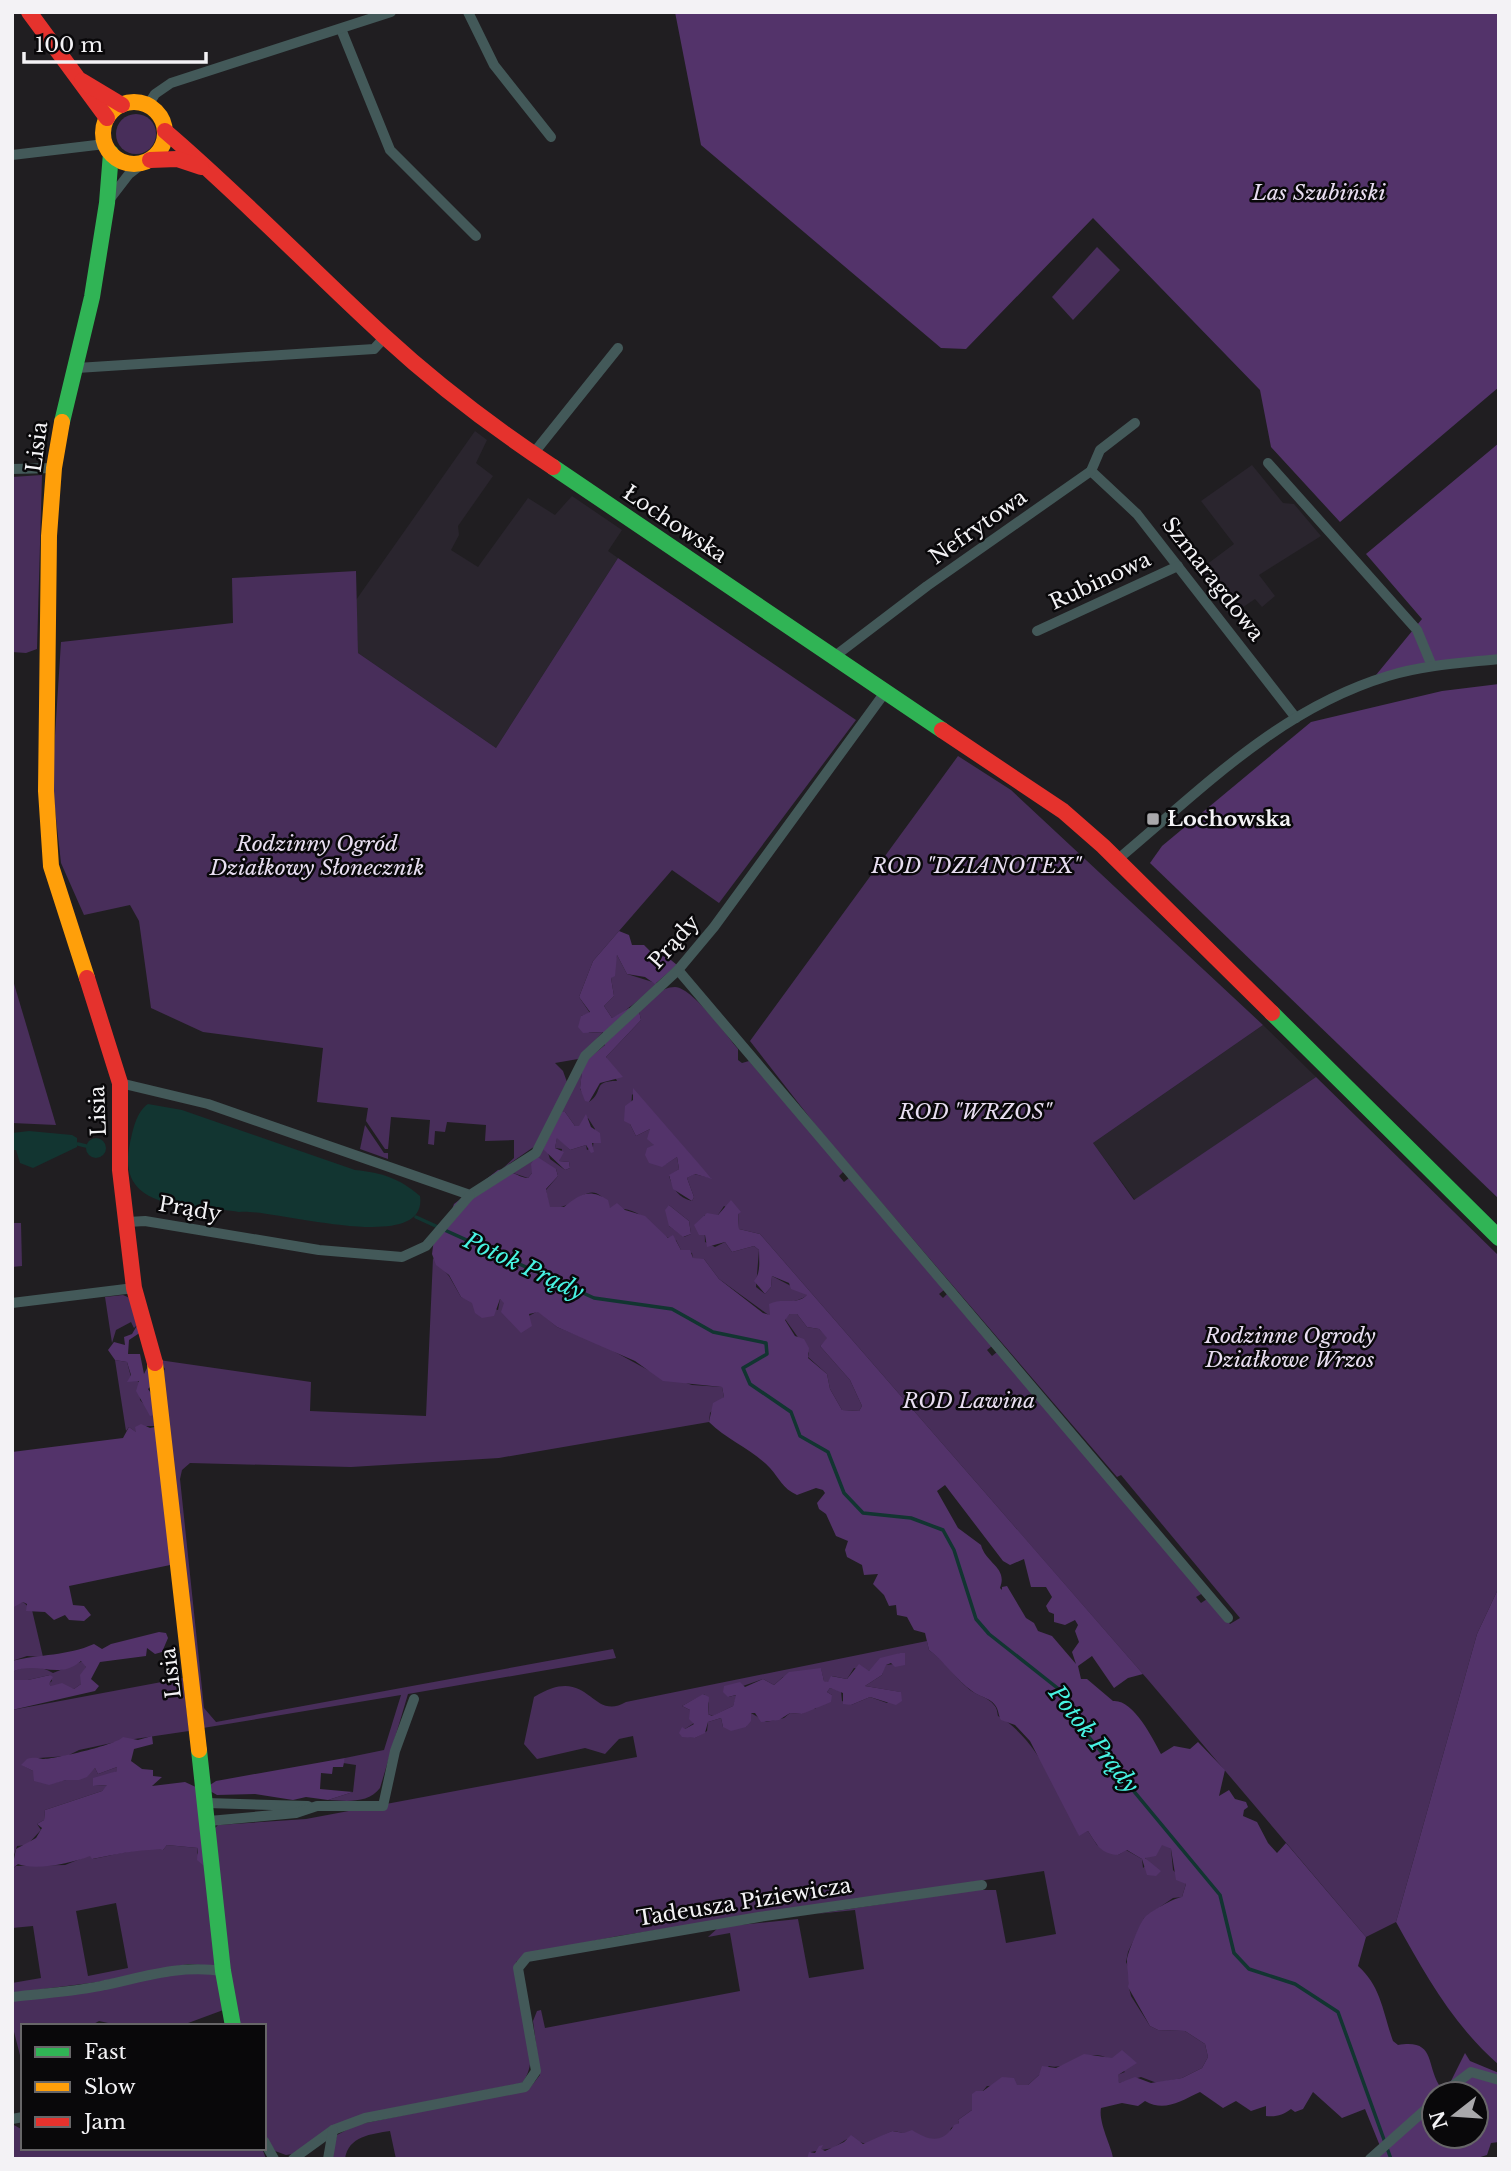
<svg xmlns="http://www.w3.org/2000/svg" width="1511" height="2171" font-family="'Libre Baskerville',serif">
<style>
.built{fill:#2a252e}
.green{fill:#482e5a;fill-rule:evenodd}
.forest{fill:#53336a;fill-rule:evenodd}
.water{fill:#123531}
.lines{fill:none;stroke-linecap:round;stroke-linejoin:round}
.stream{stroke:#123531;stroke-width:3.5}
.street{stroke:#435959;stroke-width:10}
.fast{stroke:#30b455;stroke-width:16}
.slow{stroke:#ff9f0a;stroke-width:16}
.jam{stroke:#e5322d;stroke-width:16}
.poi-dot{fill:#a9a8ab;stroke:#09080a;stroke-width:2.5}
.labels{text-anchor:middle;stroke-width:5;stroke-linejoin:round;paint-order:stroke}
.park-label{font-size:21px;font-style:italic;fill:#e8def1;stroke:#09080a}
.street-label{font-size:21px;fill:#f3f2f5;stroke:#09080a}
.poi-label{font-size:21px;font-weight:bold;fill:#f3f2f5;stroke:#09080a;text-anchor:start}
.water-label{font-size:23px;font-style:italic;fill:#47f3e2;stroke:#09080a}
</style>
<rect width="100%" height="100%" fill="#201e21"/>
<g class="built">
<polygon points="475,431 487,440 476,463 493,476 458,526 459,535 451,550 478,567 528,498 555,515 572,496 622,530 608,551 618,558 496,748 358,653 356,600"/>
<polygon points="1252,465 1283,503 1294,504 1321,536 1259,575 1275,596 1262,607 1255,599 1230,616 1198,571 1234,544 1201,501"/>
<polygon points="1263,1025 1316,1077 1135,1200 1093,1143"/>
</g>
<g class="green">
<circle cx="136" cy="134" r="20"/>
<polygon points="1097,247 1120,270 1073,320 1052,297"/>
<polygon points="42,475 37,649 26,653 12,652 12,477"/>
<polygon points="618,558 856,720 719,903 672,870 593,961 579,997 590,1013 581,1016 589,1033 603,1032 578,1059 555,1063 563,1071 567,1082 538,1144 502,1169 514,1158 514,1140 485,1141 486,1125 447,1122 445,1132 435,1131 434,1145 428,1144 430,1120 391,1117 388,1149 385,1149 366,1121 368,1108 317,1102 323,1048 203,1032 151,1008 139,921 130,905 84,915 61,863 52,782 61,642 233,623 232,578 356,571 358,653 496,748"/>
<path d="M958,756L1011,790L1263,1025L1093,1143L1134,1200L1316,1077L1499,1256V1587L1477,1634L1396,1922L1366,1937L1149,1681L760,1234L739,1229L738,1213L724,1206L718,1215H704L705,1242L715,1247L725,1242L732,1252L754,1246L759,1250L756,1287L765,1294L771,1287L772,1276L808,1295C795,1304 784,1300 770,1308V1316L719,1279L704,1259H693L692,1253L681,1250L676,1240C652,1237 648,1204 610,1209C590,1169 574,1215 549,1207L546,1190L558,1176L556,1169L532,1173L528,1178L510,1172L540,1147L547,1150L550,1159L565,1170L570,1168L569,1162L559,1161L562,1149L555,1148L557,1137L570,1150L586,1145L587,1150L593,1147L595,1129L588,1118L579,1127L575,1126L565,1112H561L583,1063L580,1089L589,1102C605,1091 591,1081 617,1081L606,1057L641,1020L639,1011C648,1001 661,987 675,987C693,988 726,1035 738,1049V1060L742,1063L749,1061L844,1171L839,1176L844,1182L849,1178L944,1290L939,1294L943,1298L947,1294L992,1346L987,1350L992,1356L997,1352L1203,1593L1196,1597L1201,1603L1207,1599L1230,1624L1240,1618L1121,1475L1117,1477L821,1132L750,1041ZM632,1094L711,1178L694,1174L687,1178L694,1197L692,1201C678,1198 673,1188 669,1176L679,1169L677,1157L666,1164L654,1145L650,1129L636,1136L630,1124ZM669,1205L689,1221L691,1234L684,1237L669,1226Z"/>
<path d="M617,955L627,974L659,984C646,993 624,1014 612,1018L604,1006L614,996L611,978Z"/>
<polygon points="12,977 56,1125 12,1123"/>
<polygon points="365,1125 384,1153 388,1153 388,1159 360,1149"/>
<polygon points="12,1223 21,1223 22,1266 12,1267"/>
<path d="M433,1258L449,1276L461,1297L498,1310L500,1299L527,1317L538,1311L557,1327L604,1346L648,1370L692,1385L722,1387L724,1397L710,1413L709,1422L499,1458L351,1467L190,1463L182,1470L180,1479L204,1708L216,1722L613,1649L616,1658L408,1694L380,1788C368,1804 346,1801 328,1800L353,1792L356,1765L343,1763L345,1758L384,1750L401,1695L203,1728L162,1374L165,1369L159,1360L311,1382L310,1411L426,1416Z"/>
<polygon points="123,1295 132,1299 138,1324 134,1328 131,1322 116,1330 112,1343 105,1297"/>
<polygon points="790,1314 797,1314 807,1327 819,1329 828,1338 820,1346 850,1380 862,1406 859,1411 842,1410 830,1389 827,1374 808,1357 809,1353 785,1319"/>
<polygon points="115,1360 127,1362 131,1377 139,1382 140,1400 155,1415 160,1426 147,1426 137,1433 129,1427 126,1431"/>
<polygon points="23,1602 32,1610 43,1657 27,1656 12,1661 13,1605"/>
<path d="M927,1641L929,1650C945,1661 955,1678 970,1690C978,1696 988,1697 994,1705C997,1708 997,1711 998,1716C1036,1737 1061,1795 1079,1835L1088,1831L1097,1845L1118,1855L1126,1850L1142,1859L1143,1868L1148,1863L1145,1857L1162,1844L1171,1849L1173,1870L1186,1884L1182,1897L1173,1898L1144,1918L1128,1952L1126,1962L1131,1973L1128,1984L1131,1996L1150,2026L1158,2030L1185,2031L1205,2044L1208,2057L1202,2068L1182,2078L1157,2083L1141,2077L1119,2083L1117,2075L1125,2072C1090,2034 1074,2072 1049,2066L1028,2085L987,2086L982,2092L973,2094L972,2110L958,2120L959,2123L951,2128L949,2135C930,2146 913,2133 892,2131L867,2144L847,2139L833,2148L811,2152L807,2159H396L390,2131C372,2134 348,2136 345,2159H331L337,2135L356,2125L529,2089L540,2075L533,2021L537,2011L541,2010L545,2028L740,1991L730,1933L708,1937L719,1927L798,1919L809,1978L864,1969L855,1910L816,1914L975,1890H996L1006,1943L1056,1934L1044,1871L618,1936L528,1954L516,1962C513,2000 546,2053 522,2083L374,2112L292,2154L286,2155L275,2151L264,2134V2026H237L225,1952L215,1828L218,1825L306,1819L637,1757L633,1736L619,1739L605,1754L585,1748L537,1759L524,1744L534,1697C590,1662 590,1723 626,1702ZM900,1653L895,1664L885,1665L882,1675L865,1686L900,1692L887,1703L870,1697L851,1705L842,1701L841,1691L830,1688L827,1692L832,1695L815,1709L811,1708L802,1714L790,1713L784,1718L766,1722L751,1713L746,1727H723L721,1718L708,1722L707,1731L695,1738L688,1737L685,1729L694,1723L690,1710L682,1706L704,1694L709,1703L708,1714L713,1716L733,1706L737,1695L728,1697L743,1686L763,1679L774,1685L783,1677L821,1669L824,1681L828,1683L832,1676L847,1679L854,1668L869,1671Z"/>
<path d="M83,1661L86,1667L81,1684L74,1689L51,1686L48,1684L52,1681L50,1675L28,1680H12V1672C26,1665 39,1665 53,1673Z"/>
<path d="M183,1678L189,1731L121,1741L79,1750L67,1756L39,1758L22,1765L33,1771L40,1782C52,1785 55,1782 66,1780C82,1776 82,1780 95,1768L98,1774L117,1767V1771L101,1778L93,1786L108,1785L102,1791L45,1810L44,1820L37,1824L41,1830L27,1845L17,1846L12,1861V1710Z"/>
<path d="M167,1845L198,1848L197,1853L204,1866L219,1966L188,1964L98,1982L12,1993V1983L41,1978L33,1926L12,1928V1869L16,1866L65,1865L90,1855L93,1859C116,1855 139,1847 163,1850ZM116,1903L128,1968L88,1976L76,1911Z"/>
<polygon points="166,1973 216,1974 226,2009 180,2026 122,2026 99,2021 90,2026 23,2026 23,2067 12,2024 12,2000"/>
<polygon points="12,2124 23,2130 23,2148 262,2148 266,2159 12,2159"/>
</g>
<g class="forest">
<polygon points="675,12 1499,12 1499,387 1340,522 1271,447 1260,390 1093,218 966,349 941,348 701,145"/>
<polygon points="1499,443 1499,658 1376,675 1422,619 1366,554"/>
<polygon points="1499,684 1499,1199 1150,863 1162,846 1311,722 1442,691"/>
<polygon points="619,931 629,935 632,945 644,945 651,952 654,949 657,957 666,956 677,965 655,984 645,977 627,974 617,955 615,976 611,978 614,996 604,1006 612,1018 629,1008 639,1011 641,1020 606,1057 623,1077 600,1083 589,1102 585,1101 580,1088 583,1063 605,1045 603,1032 583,1033 578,1027 581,1016 590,1012 579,997 593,961"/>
<polygon points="633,1088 712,1179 695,1174 687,1178 694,1197 692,1201 673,1189 669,1175 679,1169 677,1157 662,1167 649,1163 645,1155 647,1148 654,1145 647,1139 650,1129 636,1136 630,1124 624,1121 625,1106 633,1100"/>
<polygon points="561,1112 565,1112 575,1126 579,1126 586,1114 591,1127 600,1133 601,1143 592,1143 594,1152 591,1153 586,1145 570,1150 557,1138 555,1148 564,1152 559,1161 569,1162 570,1168 565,1170 543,1149"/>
<path d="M536,1156L556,1169L558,1176L546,1189L550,1207H564C580,1194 589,1188 608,1200L610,1208L617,1203L625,1210L645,1216L668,1238L673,1235L681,1250H690L693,1258L704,1259L719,1279L763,1313L770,1315L769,1304C782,1297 796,1306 807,1295L791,1289L789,1283L772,1276L771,1287L765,1294L754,1281C761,1273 759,1261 759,1250L754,1246L732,1252L725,1242L707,1247L705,1235H699L694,1225L707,1213L718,1215L731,1200L741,1212L738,1214L739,1229L760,1234L1143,1674L1128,1678L1114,1688L1092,1656L1078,1666L1081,1679H1087L1113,1701C1133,1699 1152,1737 1161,1754L1174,1746L1190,1749L1198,1742L1225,1770L1219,1796L1229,1790L1235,1799L1246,1802L1248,1807L1244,1810L1243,1816L1257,1822L1268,1843L1277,1853L1286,1843L1366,1937L1358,1966C1381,1986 1383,2013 1393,2041L1398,2045C1435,2039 1426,2063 1439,2085L1451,2081L1465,2053L1470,2061L1499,2073V2142L1491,2143L1487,2155L1474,2159H1378L1380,2146L1365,2109L1342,2118L1313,2092L1303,2109L1295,2112L1291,2109C1283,2115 1277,2117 1266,2116V2106L1251,2111L1236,2101L1223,2108L1200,2092C1179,2102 1164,2112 1145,2101L1138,2106L1122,2103L1101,2108C1098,2123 1113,2150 1113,2159H807L809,2152L815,2153L819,2146L823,2145L821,2149L825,2151L844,2142L851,2135L863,2144L892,2131L904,2133L912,2130C929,2141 943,2144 954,2125L959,2123L958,2120L972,2110V2094L976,2091H983L1002,2077L1014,2078L1017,2085H1028L1039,2075L1042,2066L1056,2068L1084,2054L1112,2058L1122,2050L1137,2063L1118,2075L1119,2083L1135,2077L1151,2083L1182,2078L1202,2068L1208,2057L1205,2044L1185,2031L1158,2030L1150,2026L1128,1987C1129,1973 1127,1971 1127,1960C1127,1954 1140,1923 1144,1918C1149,1912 1174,1898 1182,1897L1186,1884L1176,1880L1171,1849L1162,1845L1156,1856L1145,1858L1161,1871L1156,1876L1147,1875L1142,1859L1127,1850L1118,1855C1101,1854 1097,1845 1088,1831L1079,1836L1030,1741L1015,1725L1001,1720C998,1715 999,1710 995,1705C989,1697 979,1697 972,1691C956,1680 943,1660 929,1650L925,1633L914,1630L907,1617L897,1615L896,1605L889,1606L884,1595L873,1584L878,1574L864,1575L862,1565L847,1557L845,1550L848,1541L836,1536L826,1514L819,1509L817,1503L825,1493L823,1490L816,1488L797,1495C782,1488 780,1479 770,1468C752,1449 727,1440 709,1422L713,1403L724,1397L722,1387L663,1381L635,1361L557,1327L538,1312L529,1314L532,1326L521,1333L501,1312L504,1303L500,1299L494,1316L482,1318L475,1313L472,1303L461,1297L449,1275L436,1265L432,1254L434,1239L448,1221L454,1204L498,1170C509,1168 517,1177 528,1178L532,1173L531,1164ZM790,1314H797L807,1327L819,1329L827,1338L820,1346L850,1380L862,1406L859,1411L842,1410L830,1389L827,1374L808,1358L809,1348L804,1339L795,1336L785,1320ZM945,1485L1003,1561L1010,1565L1024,1559L1031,1587H1046L1052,1597L1046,1606L1049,1612L1054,1614V1622L1065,1625L1075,1620L1078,1625L1075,1631L1079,1642L1072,1652L1076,1664L1052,1636L1038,1631L1034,1623L1026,1618L1007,1586L1002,1587V1590L1000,1588C1008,1567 986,1564 981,1545L958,1528L937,1491ZM1434,2094H1476V2136H1434Z"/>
<polygon points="669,1205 689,1221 691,1234 683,1237 669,1226 665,1210"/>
<polygon points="138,1324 141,1332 129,1340 128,1354 140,1354 144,1374 149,1364 151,1386 148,1389 153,1396 155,1415 150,1416 136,1391 139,1381 127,1382 131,1375 127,1362 115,1360 108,1350 114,1342 125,1345 124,1337 132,1334"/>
<polygon points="141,1424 150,1428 160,1426 175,1564 69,1586 73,1605 84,1606 91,1615 84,1621 69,1620 65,1615 54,1620 45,1612 26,1611 27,1604 23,1602 12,1608 12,1452 123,1438 129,1427 136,1432 135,1427"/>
<path d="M1499,1587V2065C1453,2025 1425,1974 1396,1922L1477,1634Z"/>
<path d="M159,1632L166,1633L168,1638L162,1652L155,1654L147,1648L146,1656L100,1662L91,1679L99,1686L95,1691L12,1710V1680H28L50,1675L53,1677L49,1684L51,1686L62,1683L74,1689L81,1684L80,1675L86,1667L81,1661C58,1681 38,1660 12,1672V1661C40,1654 67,1656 94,1644L102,1649L111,1644Z"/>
<polygon points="900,1653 905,1653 905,1665 895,1667 891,1663 886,1665 882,1675 865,1686 901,1692 902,1701 896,1705 870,1697 851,1705 843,1704 843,1693 830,1688 827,1692 832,1695 831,1702 802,1714 790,1713 779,1720 761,1722 755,1713 751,1713 751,1721 746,1727 731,1731 723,1727 721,1718 708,1722 705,1733 695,1738 682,1737 679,1733 682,1727 685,1729 694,1724 689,1719 690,1710 682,1706 703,1694 709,1697 708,1714 712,1716 733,1706 736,1695 728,1697 723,1692 724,1686 740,1682 745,1687 763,1679 774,1685 789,1672 821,1668 824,1681 828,1682 831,1676 847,1679 859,1664 869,1671 880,1658"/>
<path d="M152,1736L153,1744L134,1749L131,1761L142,1769L153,1770V1776L162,1777L152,1786L185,1782L198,1788L204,1866L197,1860L198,1848L167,1845L163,1850C140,1849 119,1854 92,1859L90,1856C73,1863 35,1871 18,1864L12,1869L16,1849L36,1838L42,1828L37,1824L44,1820L45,1810L102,1791L107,1785L93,1786V1778L117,1771V1767L98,1774L95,1768L87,1777L79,1780H66L49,1785L34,1781L33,1771L21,1765L27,1759C34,1757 36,1758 43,1759C54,1759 116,1745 123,1737L138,1740Z"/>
<polygon points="345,1758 343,1767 333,1767 332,1774 321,1773 320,1789 353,1792 328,1800 306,1797 293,1800 255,1794 217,1795 210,1791 210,1785 216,1781"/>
</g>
<g class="water">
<path d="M148,1104L182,1110L355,1170C383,1173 399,1178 420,1196C429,1258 270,1207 239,1212C194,1204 114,1214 130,1143C133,1130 136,1112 148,1104Z"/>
<polygon points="29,1131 72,1135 77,1138 77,1147 33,1168 20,1163 16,1150 12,1150 12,1133"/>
<circle cx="96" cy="1148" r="10"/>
</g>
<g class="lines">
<g class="stream">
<polyline points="78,1144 86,1146"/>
<polyline points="416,1217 594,1298 672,1309 713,1332 766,1343 767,1354 743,1368 750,1384 791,1412 800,1436 828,1452 844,1493 863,1513 911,1518 943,1530 954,1550 976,1619 989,1634 1065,1694 1088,1736 1220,1895 1234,1953 1249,1969 1295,1984 1338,2012 1391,2159"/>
</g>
<g class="street">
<polyline points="468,12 494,65 551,137"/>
<polyline points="341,29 390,150 476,236"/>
<polyline points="148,105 155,94 171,83 391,12"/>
<polyline points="12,155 105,144"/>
<polyline points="109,200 129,174 142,164"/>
<polyline points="77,368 374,349 385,337"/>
<polyline points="533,454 618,348"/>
<polyline points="1268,463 1417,630 1432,666"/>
<polyline points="12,469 54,468"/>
<polyline points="1091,471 1137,514 1296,718"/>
<polyline points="1037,631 1178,566"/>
<polyline points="835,656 927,586 1091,471 1100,450 1135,423"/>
<path d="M1117,860C1202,789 1279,709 1388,676C1424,665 1462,663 1499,659"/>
<polyline points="678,970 1228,1618"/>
<polyline points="120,1083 208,1104 470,1195 536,1153 585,1056 678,970 714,927 886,691"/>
<polyline points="128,1222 145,1221 319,1250 402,1257 426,1246 470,1195"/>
<polyline points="12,1303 134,1288"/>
<polyline points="207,1803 308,1806"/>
<polyline points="209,1821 296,1813 317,1806 383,1806 395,1751 414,1699"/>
<path d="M12,1997C43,1993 75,1992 105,1985C148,1976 178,1965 223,1971"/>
<polyline points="1442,2094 1471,2072 1499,2080"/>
<polyline points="12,2119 23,2117"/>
<polyline points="264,2141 274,2159"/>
<polyline points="293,2159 333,2130 365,2118 525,2087 536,2071 518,1968 527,1957 759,1917 982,1885"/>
<polyline points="328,2159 333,2130"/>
<polyline points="1370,2159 1434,2102"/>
</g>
<g class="fast">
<polyline points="62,422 92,297 107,203 111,153"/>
<polyline points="553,467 942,730"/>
<polyline points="1272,1013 1499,1238"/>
<polyline points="199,1750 223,1971 233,2026"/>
</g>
<g class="slow">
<circle cx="134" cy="133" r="31"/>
<polyline points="62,422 54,468 49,536 46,791 51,866 87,978"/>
<polyline points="155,1363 199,1750"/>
</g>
<g class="jam">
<polyline points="29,12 107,118"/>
<polyline points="82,81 122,105"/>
<path d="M165,131C241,196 310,268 384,336C436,384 494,428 553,467"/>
<polyline points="150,160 177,159 201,167"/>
<polyline points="942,730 1063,811 1103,846 1272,1013"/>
<polyline points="87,978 120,1083 120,1170 134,1288 155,1363"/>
</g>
</g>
<rect class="poi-dot" x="1146" y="812" width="14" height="14" rx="3.5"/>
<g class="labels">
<g class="park-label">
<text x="1319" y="200">Las Szubiński</text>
<text x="317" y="851">Rodzinny Ogród<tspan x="317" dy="24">Działkowy Słonecznik</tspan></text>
<text x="976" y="873">ROD "DZIANOTEX"</text>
<text x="975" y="1119">ROD "WRZOS"</text>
<text x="1290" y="1343">Rodzinne Ogrody<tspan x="1290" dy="24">Działkowe Wrzos</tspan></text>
<text x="969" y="1408">ROD Lawina</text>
</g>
<g class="street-label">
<text transform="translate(37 447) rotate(-82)" y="7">Lisia</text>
<text transform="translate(675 524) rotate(34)" y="7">Łochowska</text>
<text transform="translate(978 527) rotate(-35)" y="7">Nefrytowa</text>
<text transform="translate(1213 579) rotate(52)" y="7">Szmaragdowa</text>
<text transform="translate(1100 581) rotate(-25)" y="7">Rubinowa</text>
<text transform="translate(674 942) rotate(-48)" y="7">Prądy</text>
<text transform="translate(98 1111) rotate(-92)" y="7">Lisia</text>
<text transform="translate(190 1209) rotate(10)" y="7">Prądy</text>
<text transform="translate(171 1673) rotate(-97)" y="7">Lisia</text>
<text transform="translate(744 1902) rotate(-9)" y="7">Tadeusza Piziewicza</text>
</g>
<g class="poi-label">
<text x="1167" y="826">Łochowska</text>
</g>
<g class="water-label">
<text transform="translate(524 1266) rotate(25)" y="8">Potok Prądy</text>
<text transform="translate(1094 1739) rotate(52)" y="8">Potok Prądy</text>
</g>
</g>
<rect width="1511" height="2171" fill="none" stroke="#f3f2f5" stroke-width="28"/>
<rect x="21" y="2024" width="245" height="126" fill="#09080a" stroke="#676668" stroke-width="2"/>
<rect x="35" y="2047" width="35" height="10" fill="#30b455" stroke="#676668" stroke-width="2"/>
<text x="84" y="2059" font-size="21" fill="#f3f2f5">Fast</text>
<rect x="35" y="2082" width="35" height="10" fill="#ff9f0a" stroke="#676668" stroke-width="2"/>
<text x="84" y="2094" font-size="21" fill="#f3f2f5">Slow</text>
<rect x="35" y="2117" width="35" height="10" fill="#e5322d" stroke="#676668" stroke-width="2"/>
<text x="84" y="2129" font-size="21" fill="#f3f2f5">Jam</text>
<g transform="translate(1455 2115) rotate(253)"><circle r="33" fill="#09080a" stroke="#676668" stroke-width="2"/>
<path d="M0-5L12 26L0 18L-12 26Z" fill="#a9a8ab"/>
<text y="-10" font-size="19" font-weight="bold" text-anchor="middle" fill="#f3f2f5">N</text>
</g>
<path d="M24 52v10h182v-10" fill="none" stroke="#f3f2f5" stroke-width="3.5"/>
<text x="35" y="52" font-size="21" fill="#f3f2f5" stroke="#09080a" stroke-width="5" paint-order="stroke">100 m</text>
</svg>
